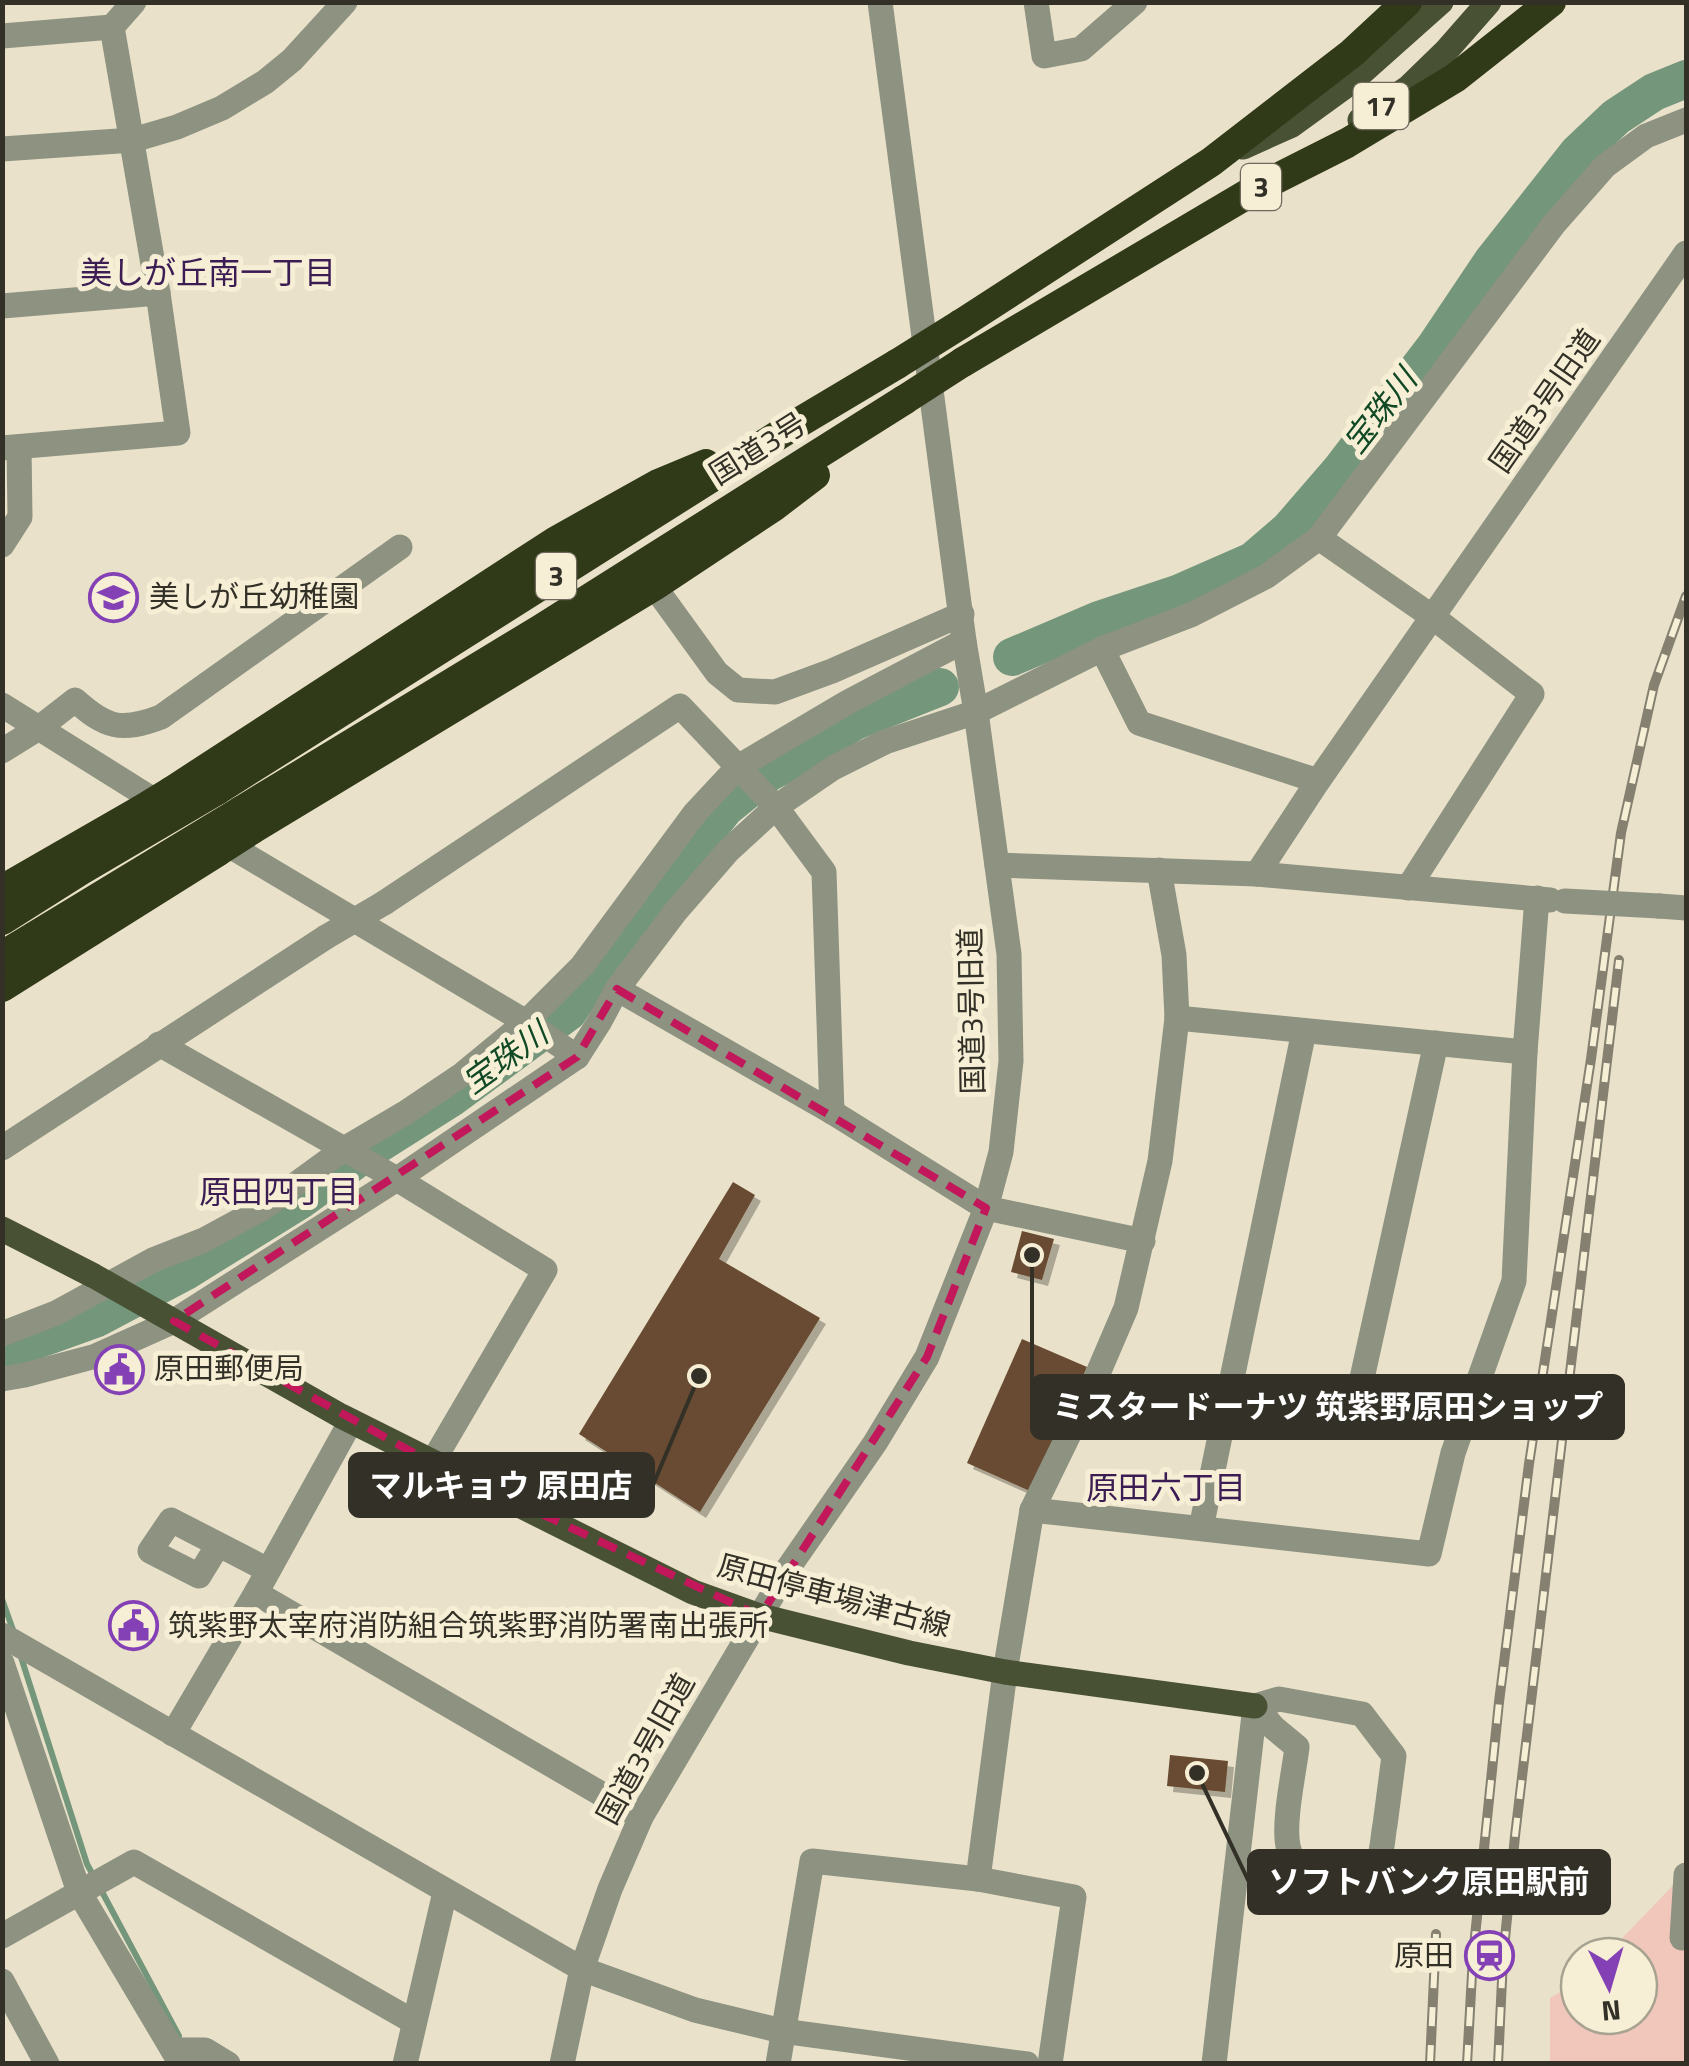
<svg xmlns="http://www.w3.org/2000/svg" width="1689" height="2066" font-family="'Titillium Web','Noto Sans JP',sans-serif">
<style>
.green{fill:#f1c6bb}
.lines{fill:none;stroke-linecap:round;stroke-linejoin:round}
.stream{stroke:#74967b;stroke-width:6}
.river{stroke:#74967b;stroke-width:38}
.building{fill:#674b31;filter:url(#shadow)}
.minor{stroke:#8d9281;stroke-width:25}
.major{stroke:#485134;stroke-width:25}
.highway{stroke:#313a18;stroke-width:30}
.rail-casing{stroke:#858070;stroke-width:10}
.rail{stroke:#f6efd6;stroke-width:6;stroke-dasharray:19;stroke-linecap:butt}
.minor-bridge{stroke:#8d9281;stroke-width:25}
.highway-bridge{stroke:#313a18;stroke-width:30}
.marked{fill:none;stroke:#c2185b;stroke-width:8;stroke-dasharray:20 12;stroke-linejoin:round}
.labels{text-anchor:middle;stroke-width:10;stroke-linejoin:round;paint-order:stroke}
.shield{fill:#f6efd6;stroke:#6e695c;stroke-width:2.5}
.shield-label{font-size:28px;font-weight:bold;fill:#333027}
.street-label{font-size:30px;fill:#333027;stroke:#f6efd6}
.poi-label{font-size:30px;fill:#333027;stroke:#f6efd6;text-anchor:start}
.neighbourhood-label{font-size:32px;fill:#3b1c53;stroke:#f6efd6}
.water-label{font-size:32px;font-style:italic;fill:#104924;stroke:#f6efd6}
.leader{fill:none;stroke:#333027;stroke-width:4}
.callout-dot{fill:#333027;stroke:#f6efd6;stroke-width:4}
.callout{fill:#333027;stroke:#333027;stroke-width:4}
.callout-label{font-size:32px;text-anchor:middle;font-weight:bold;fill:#fff}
</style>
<defs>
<filter id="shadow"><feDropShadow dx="6" dy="6" stdDeviation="0" flood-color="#0004"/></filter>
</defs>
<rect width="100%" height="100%" fill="#e9e1c9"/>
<polygon class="green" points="1686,1872 1686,2063 1550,2063 1550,1998 1579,1981 1579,2016 1639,2016 1639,1956 1605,1956"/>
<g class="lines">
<g class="stream">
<polyline points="2,1599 13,1630"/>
<polyline points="21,1657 87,1864 94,1877"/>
<polyline points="100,1888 179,2036"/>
</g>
<g class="river">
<polyline points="1012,657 1099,620 1180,593 1253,561 1289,530 1340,471 1435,347 1492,262 1578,153 1616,117 1654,92 1686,79"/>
<polyline points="2,1349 22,1345 97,1318 184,1272 300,1200 372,1148 451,1098 568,1012 604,959 725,808 768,773 795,759 855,721 940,687"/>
</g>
</g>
<g class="building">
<polygon points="733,1182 755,1195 719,1259 820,1318 700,1512 579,1434"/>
<polygon points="1022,1231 1054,1239 1042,1280 1011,1272"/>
<polygon points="1022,1339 1087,1367 1032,1492 967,1463"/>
<polygon points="1170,1755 1228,1761 1225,1792 1167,1786"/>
</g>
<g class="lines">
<g class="minor">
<polyline points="1036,2 1044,56 1081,49 1135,2"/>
<polyline points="2,36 112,27 134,2"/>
<polyline points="2,149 133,140 177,127 222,108 265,82 292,60 345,2"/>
<polyline points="2,306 158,293"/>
<polyline points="2,448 178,433 158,293 112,27"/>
<polyline points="1319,538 1434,618 1532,694 1408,888"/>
<polyline points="2,545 20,517 19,447"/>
<polyline points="654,586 717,673 738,690 775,692 832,671 962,614"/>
<polyline points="1102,649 1139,723 1318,781"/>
<polyline points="2,705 168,809"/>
<path d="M2,751L39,728L75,700C106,728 121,732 161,717L400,547"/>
<polyline points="215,837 526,1022 577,1057"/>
<polyline points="997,865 1257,874 1550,900"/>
<polyline points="1257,874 1318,781 1686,253"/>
<polyline points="384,903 680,706 776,807 824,872 832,1112"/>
<polyline points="1659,906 1686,908"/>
<polyline points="617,989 832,1112 986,1208 1143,1241"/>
<polyline points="1177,1018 1525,1052"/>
<polyline points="159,1044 397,1179 545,1270 432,1463"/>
<polyline points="2,1148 326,937"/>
<polyline points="2,1334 56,1313 153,1260 204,1240 263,1208 344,1149 405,1113 463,1074 526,1022 582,966 695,813 738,767 848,702 964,641"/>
<polyline points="2,1379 25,1375 96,1356 174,1321 397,1179 577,1057 600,1021 617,989 676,911 728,851 776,807 833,768 885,742 976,712 1102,649 1193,614 1267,576 1319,538 1554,224 1605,166 1646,136 1686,120"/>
<polyline points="1230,1391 1355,1410 1436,1043"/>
<polyline points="1032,1510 1429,1554 1453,1453 1514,1281 1525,1052 1537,898"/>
<polyline points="1201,1528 1304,1031"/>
<polyline points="218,1545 199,1576 150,1551 171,1520 268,1570"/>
<polyline points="256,1593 641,1817"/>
<polyline points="2,1635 582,1969 695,2010 782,2031 1027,2064"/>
<polyline points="2,1663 79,1892 181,2064"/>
<path d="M1279,1699L1362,1714L1394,1756C1391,1779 1388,1802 1385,1825C1383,1834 1383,1846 1380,1855C1365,1898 1296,1888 1288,1846C1283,1821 1294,1773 1297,1747L1274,1728L1255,1706Z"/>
<polyline points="173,1734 256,1593 351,1421"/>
<polyline points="978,1879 1005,1672 1032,1510 1093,1385 1126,1308 1160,1161 1177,1018 1174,955 1159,870"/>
<polyline points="2,1936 134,1862 414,2022"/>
<polyline points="1682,1938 1686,1875"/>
<polyline points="2,1981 47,2064"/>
<polyline points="175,2050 205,2050 228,2064"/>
<polyline points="405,2064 445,1892"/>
<polyline points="562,2064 582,1969 610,1889 641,1817 789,1567 875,1443 927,1357 986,1208 1001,1152 1011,1061 1009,954 976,712 964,641 880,2"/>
<polyline points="778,2064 812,1861 978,1879 1074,1897 1050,2064"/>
<polyline points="1214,2064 1255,1706"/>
</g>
<g class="major">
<polyline points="1360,120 1409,87 1446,51 1489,2"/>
<polyline points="1243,147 1292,125 1350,83 1441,2"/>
<polyline points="2,1229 94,1276 341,1416 693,1592 760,1616 909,1653 1005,1672 1255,1706"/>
</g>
<g class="highway">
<polyline points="961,324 1211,162 1352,53 1407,2"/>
<polyline points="963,362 1256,189 1347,143 1455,78 1551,2"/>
<polyline points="217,790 788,429 897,364"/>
<polyline points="172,791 556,541 658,484 706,464"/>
<polyline points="241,811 541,629 904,400"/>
<polyline points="251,830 654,586 773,507 815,475"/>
<polyline points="2,890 141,810"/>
<polyline points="2,987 217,852"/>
</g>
<defs>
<g id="rail">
<polyline points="1430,2064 1436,1934"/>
<polyline points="1467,2064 1473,1956 1499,1702 1529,1464 1591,1059 1621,833 1654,685 1686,596"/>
<polyline points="1498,2064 1503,1959 1515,1836 1619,960"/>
</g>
</defs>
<use href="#rail" class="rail-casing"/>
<use href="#rail" class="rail"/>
<g class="minor-bridge">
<polyline points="1565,901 1659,906"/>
<polyline points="326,937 384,903"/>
</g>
<g class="highway-bridge">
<polyline points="897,364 961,324"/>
<polyline points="904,400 963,362"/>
<polyline points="141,810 172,791"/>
<polyline points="217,852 251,830"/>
<polyline points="2,920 81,870 217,790"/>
<polyline points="2,956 241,811"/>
</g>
</g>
<path class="marked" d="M617,989L986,1208L927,1357L760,1616L432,1463L174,1321L577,1057Z"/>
<defs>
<symbol id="school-ring" viewBox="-11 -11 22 22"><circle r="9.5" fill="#f6efd6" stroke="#8441b5" stroke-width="1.5"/><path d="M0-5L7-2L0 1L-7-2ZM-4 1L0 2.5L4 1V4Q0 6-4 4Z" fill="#8441b5"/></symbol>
<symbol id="civic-ring" viewBox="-11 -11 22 22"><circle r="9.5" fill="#f6efd6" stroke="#8441b5" stroke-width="1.5"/><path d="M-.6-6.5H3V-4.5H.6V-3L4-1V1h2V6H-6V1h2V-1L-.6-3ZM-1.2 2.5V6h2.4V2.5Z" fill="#8441b5"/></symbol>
<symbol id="station-ring" viewBox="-11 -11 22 22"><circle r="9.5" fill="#f6efd6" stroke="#8441b5" stroke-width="1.5"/><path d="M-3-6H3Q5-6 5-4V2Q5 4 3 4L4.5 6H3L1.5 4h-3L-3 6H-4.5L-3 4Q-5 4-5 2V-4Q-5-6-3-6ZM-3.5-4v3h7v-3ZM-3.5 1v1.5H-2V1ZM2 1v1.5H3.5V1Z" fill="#8441b5"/></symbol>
</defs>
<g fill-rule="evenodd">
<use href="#school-ring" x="86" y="570" width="55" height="55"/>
<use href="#civic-ring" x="92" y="1342" width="55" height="55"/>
<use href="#civic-ring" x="106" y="1598" width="55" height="55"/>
<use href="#station-ring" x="1462" y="1928" width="55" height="55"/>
</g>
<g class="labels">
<g class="shield">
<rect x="1353.5" y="83" width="55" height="46" rx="8"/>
<rect x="1241" y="164" width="40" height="46" rx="8"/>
<rect x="536" y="553" width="40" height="46" rx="8"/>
</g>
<g class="shield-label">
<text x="1381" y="116">17</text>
<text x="1261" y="197">3</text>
<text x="556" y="586">3</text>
</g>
<g class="street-label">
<text transform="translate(1545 401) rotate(-55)" y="10">国道3号旧道</text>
<text transform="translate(758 449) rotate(-32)" y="10">国道3号</text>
<text transform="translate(972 1011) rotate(-91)" y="10">国道3号旧道</text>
<text transform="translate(834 1596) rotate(15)" y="10">原田停車場津古線</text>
<text transform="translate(646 1749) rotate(-61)" y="10">国道3号旧道</text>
</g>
<g class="poi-label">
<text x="149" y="607">美しが丘幼稚園</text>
<text x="154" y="1379">原田郵便局</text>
<text x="168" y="1636">筑紫野太宰府消防組合筑紫野消防署南出張所</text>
<text x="1454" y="1966" text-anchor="end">原田</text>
</g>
<g class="neighbourhood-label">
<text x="208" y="284">美しが丘南一丁目</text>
<text x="279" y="1203">原田四丁目</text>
<text x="1166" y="1499">原田六丁目</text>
</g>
<g class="water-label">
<text transform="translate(1380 411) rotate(-52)" y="11">宝珠川</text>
<text transform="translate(505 1058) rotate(-36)" y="11">宝珠川</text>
</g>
</g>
<path class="leader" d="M1032 1255L1032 1407M699 1376L653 1485M1197 1773L1249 1882"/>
<g class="callout-dot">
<circle cx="1032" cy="1255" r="10"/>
<circle cx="699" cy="1376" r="10"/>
<circle cx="1197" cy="1773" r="10"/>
</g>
<g class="callout">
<rect x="1032" y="1376" width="591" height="62" rx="10"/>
<rect x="350" y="1454" width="303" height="62" rx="10"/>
<rect x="1249" y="1851" width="360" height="62" rx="10"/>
</g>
<g class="callout-label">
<text x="1328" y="1418">ミスタードーナツ 筑紫野原田ショップ</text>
<text x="501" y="1497">マルキョウ 原田店</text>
<text x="1429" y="1893">ソフトバンク原田駅前</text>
</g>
<rect width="1689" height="2066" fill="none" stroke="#333027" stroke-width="10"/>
<g transform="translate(1609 1986) rotate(175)"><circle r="48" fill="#f6efd6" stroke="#a8a390" stroke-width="2.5"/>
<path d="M0-8L18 38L0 25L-18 38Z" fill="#8441b5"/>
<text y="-15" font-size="28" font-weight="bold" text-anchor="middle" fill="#333027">N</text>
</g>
</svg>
